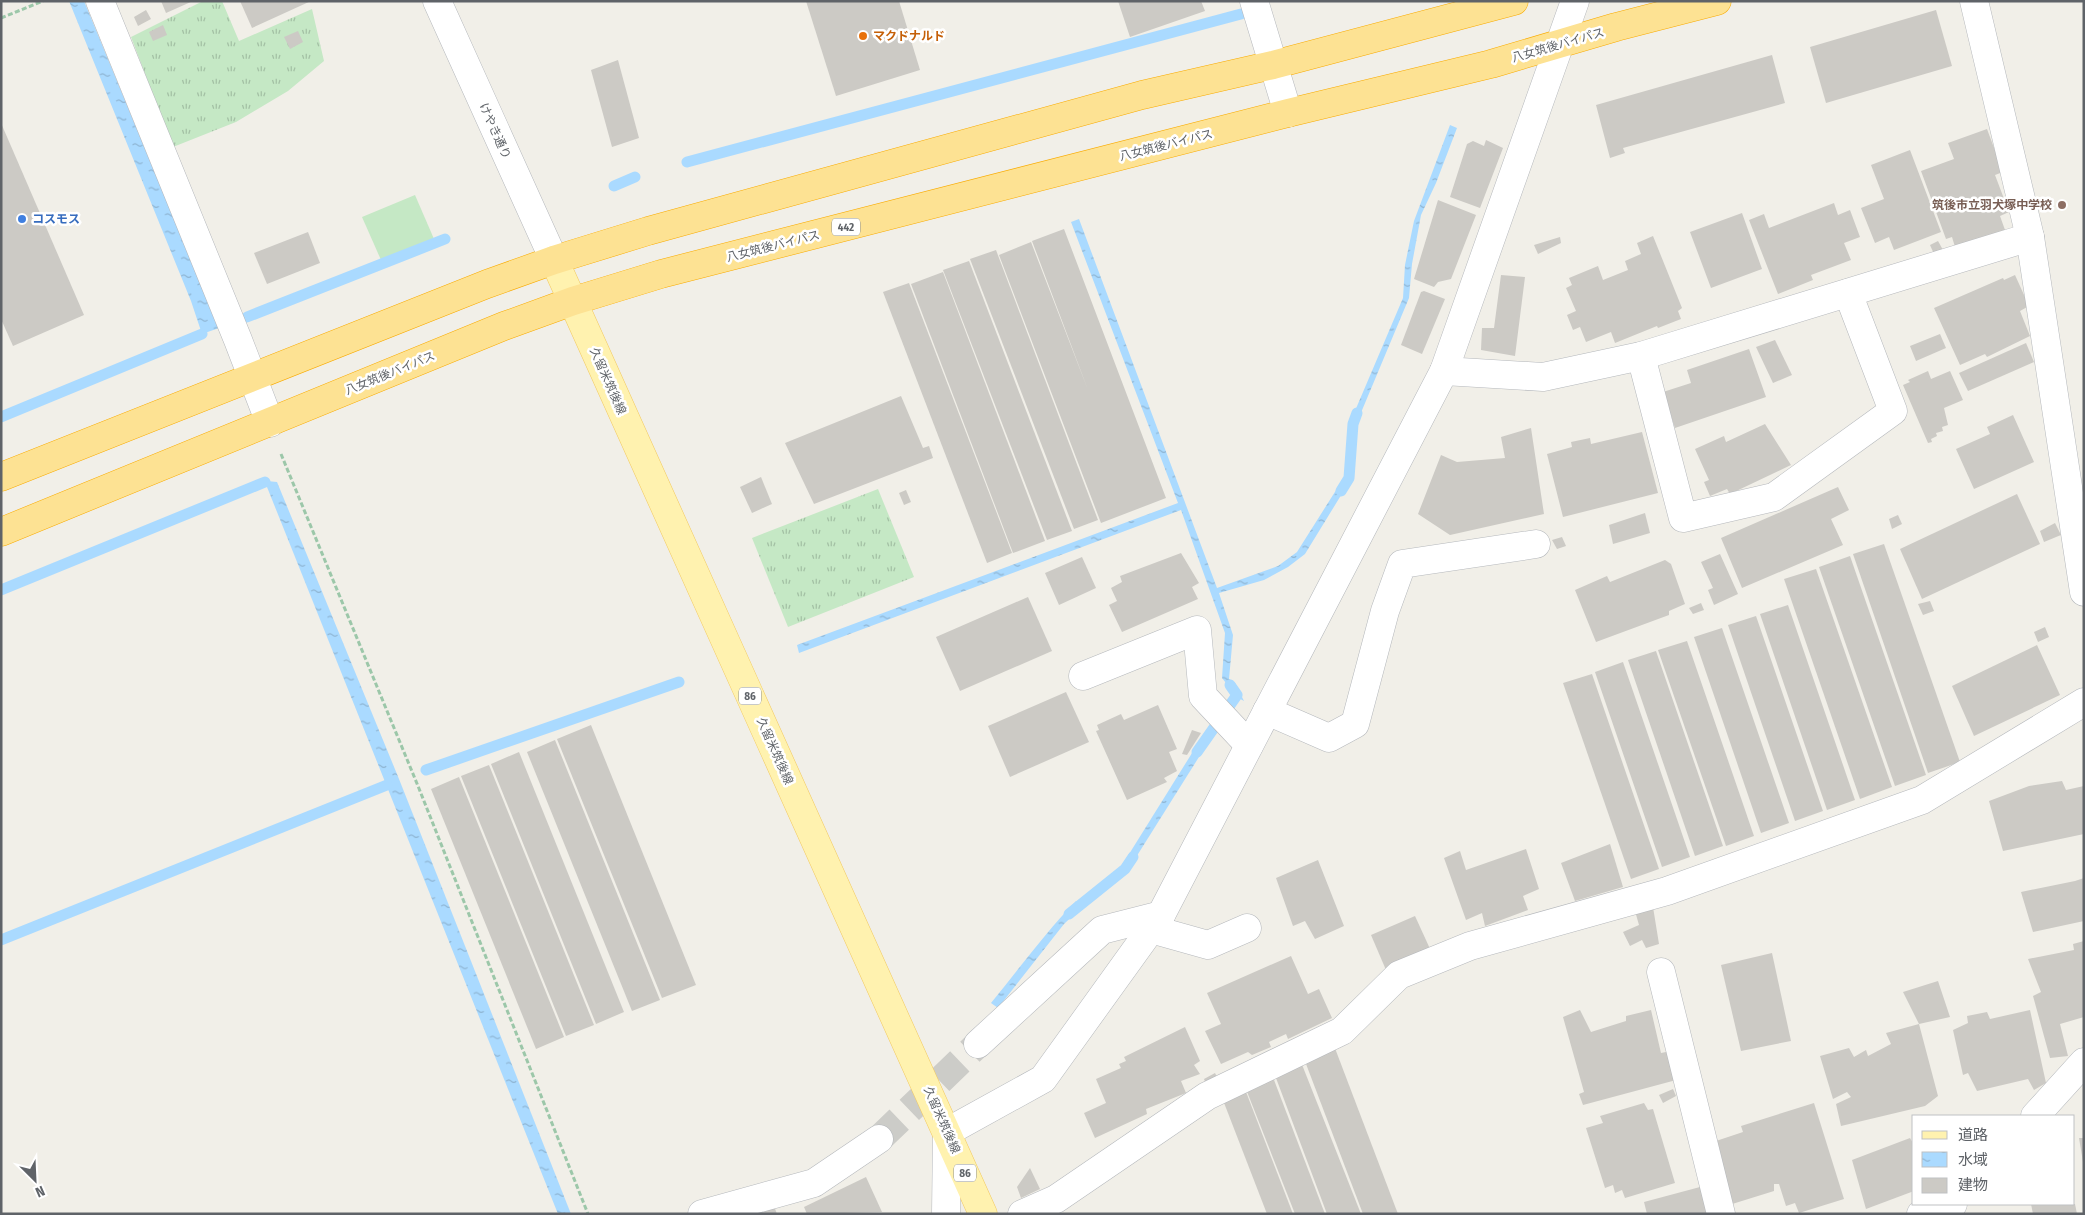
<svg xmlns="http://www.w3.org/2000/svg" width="2085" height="1215" font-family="'Fira Sans Condensed','Noto Sans JP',sans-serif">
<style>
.grass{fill:url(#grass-tufts)}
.garden{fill:#c5e8c5}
.water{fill:url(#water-ripples)}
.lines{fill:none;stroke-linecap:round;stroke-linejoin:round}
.stream{stroke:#aadaff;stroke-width:11}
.building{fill:#cccac5}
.minor-tunnel{stroke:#ccccc8;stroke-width:28;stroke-dasharray:28 14;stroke-linecap:butt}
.minor-casing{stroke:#b5b8bc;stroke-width:29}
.major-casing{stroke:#f2c960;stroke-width:29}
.highway-casing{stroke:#f9ab00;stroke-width:29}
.path{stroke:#9cc7a9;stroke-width:3;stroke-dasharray:5 2.5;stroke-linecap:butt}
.minor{stroke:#fff;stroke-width:28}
.major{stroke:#fff2af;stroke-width:28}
.highway{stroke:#fde293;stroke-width:28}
.food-dot{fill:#e8710a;stroke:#fff;stroke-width:2}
.education-dot{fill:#8d6e63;stroke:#fff;stroke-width:2}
.shop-dot{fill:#3f7fe0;stroke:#fff;stroke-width:2}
.labels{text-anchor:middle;stroke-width:5;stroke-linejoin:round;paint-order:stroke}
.shield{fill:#fff;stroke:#8f9295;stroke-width:1}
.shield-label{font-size:11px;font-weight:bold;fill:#5f6368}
.food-label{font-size:12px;font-weight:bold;fill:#c56008;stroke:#fff;text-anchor:start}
.street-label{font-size:12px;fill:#5f6368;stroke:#fff}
.education-label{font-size:12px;font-weight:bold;fill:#785e54;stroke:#fff;text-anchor:end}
.shop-label{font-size:12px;font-weight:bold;fill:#366cbe;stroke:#fff;text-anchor:start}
</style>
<defs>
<pattern id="grass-tufts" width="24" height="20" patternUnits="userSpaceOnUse" patternTransform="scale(1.25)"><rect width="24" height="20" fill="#c5e8c5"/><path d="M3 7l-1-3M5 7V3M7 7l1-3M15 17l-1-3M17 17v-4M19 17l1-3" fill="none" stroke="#a3c0a4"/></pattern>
<pattern id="water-ripples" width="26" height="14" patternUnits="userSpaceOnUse" patternTransform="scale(1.25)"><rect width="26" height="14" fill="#aadaff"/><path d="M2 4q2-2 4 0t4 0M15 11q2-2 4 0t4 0" fill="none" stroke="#8eb4d2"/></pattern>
</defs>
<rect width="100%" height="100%" fill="#f1efe8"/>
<g class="grass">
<polygon points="203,1 222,1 239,41 312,9 324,61 288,91 236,122 173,147 131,37"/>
<polygon points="878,489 914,577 788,627 752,538"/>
</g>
<polygon class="garden" points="415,195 434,239 381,260 362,217"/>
<g class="water">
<polygon points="69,1 84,1 219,328 202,334 191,301"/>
<polygon points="1450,125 1457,128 1436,183 1421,215 1412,264 1409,298 1355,427 1349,425 1403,298 1405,265 1414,221"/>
<polygon points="1079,219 1217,588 1278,566 1297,552 1345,476 1351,479 1305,554 1288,567 1264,580 1219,593 1233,635 1229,679 1235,683 1244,701 1233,695 1230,688 1222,678 1225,633 1181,510 799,653 797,645 1178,503 1071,222"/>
<polygon points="267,481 277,482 399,779 571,1214 558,1214 265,482"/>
<polygon points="1202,737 1209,741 1128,870 1121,867"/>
<path d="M1076,901L1081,908L1064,924L998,1008L991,1003C1019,969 1045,933 1076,901Z"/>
</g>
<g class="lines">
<g class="stream">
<polyline points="687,162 1241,14"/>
<polyline points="614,186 635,177"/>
<polyline points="247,317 445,239"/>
<polyline points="1,417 202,334"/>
<polyline points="1341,491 1349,478 1353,424 1357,413"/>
<polyline points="1,590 265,482"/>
<polyline points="1197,752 1237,695 1230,685"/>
<polyline points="426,770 679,682"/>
<polyline points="1069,914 1125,869 1133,857"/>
<polyline points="1,940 387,785"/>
</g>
</g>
<g class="building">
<polygon points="161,1 193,1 166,13"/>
<polygon points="240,1 311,1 252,28"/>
<polygon points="806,1 899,1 920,70 836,96"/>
<polygon points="1118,1 1201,1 1205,11 1130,37"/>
<polygon points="146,10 151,19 138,26 134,17"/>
<polygon points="1936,10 1952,66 1826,103 1810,47"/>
<polygon points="163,25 167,35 153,41 149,32"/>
<polygon points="298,31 303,42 290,49 284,37"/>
<polygon points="1772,55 1785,103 1623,148 1625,153 1610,158 1596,105"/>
<polygon points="618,60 639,138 612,147 591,70"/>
<polygon points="1,123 84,315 13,346 1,319"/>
<polygon points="1987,129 2003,172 1995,175 2009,212 2000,216 2005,230 1955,247 1952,237 1946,239 1921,171 1954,159 1948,143"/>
<polygon points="1486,140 1503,148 1480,208 1450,197 1467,144 1473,141 1484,146"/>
<polygon points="1910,150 1941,232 1894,250 1889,237 1875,243 1861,208 1884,199 1871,165"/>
<polygon points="1438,200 1476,215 1451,279 1438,282 1434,287 1414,279"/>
<polygon points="1834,203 1838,215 1850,210 1860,237 1844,243 1851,260 1811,275 1813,280 1778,294 1749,220 1764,214 1769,228"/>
<polygon points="1742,213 1762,269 1711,288 1690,232"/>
<polygon points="1064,229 1166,498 1101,523 999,255 1031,242 1088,390 1032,241"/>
<polygon points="308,232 320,263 267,284 254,253"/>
<polygon points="1653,236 1682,308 1678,311 1681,319 1658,328 1657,326 1615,343 1611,332 1586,342 1580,327 1573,330 1567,315 1576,311 1566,288 1572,285 1569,278 1598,266 1603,280 1628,270 1625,261 1641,254 1637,243"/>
<polygon points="1560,237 1561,243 1538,254 1534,245"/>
<polygon points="1938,241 1943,250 1934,254 1930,245"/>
<polygon points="996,250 1098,520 1074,529 970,259"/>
<polygon points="969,261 1072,531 1047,540 943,270"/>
<polygon points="943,272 1045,541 1013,553 911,284"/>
<polygon points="1501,275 1525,277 1515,356 1481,350 1482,328 1494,328"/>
<polygon points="2015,275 2029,306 2020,311 2030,336 1987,357 1985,354 1960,365 1934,308 2003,278 2004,280"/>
<polygon points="909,283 1012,553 987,563 883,292"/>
<polygon points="1424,291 1445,299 1422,354 1401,345 1421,292"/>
<polygon points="1940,334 1946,348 1916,361 1910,346"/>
<polygon points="1775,340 1792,375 1773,383 1756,347"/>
<polygon points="2026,343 2034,362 1968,391 1959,373"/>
<polygon points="1749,349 1766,397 1675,428 1663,392 1691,383 1687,370"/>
<polygon points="1928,371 1931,379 1950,371 1963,400 1944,408 1948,425 1942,427 1943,431 1936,433 1937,436 1931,439 1932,442 1928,443 1903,385 1910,382 1908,380"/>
<polygon points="901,396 923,448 929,446 933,458 814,504 785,443"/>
<polygon points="2013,415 2034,462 1974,489 1956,449 1990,434 1987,427"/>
<polygon points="1765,424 1791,465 1730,494 1727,489 1710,496 1704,482 1709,480 1695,449 1724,436 1726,442"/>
<polygon points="1531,428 1544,514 1450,535 1418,514 1441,455 1457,462 1505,458 1501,437"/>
<polygon points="1642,432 1658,493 1563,517 1547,454 1572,447 1571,442 1590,438 1591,444"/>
<polygon points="761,477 772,504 752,513 740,487"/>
<polygon points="1838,487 1849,510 1831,519 1843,545 1742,588 1721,538"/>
<polygon points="906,490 911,502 904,505 899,493"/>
<polygon points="2017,494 2040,544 1922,599 1900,549"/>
<polygon points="1645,513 1650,533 1613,544 1609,525"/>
<polygon points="1898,515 1902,524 1892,529 1889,519"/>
<polygon points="2055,523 2061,535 2044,542 2040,531"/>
<polygon points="1562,537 1566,546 1557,549 1552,540"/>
<polygon points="1884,544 1960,762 1928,773 1853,554"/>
<polygon points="1181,553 1199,583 1192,587 1198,599 1122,632 1109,605 1117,601 1111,588 1122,582 1120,576"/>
<polygon points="1720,554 1738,594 1714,605 1708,590 1713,588 1701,562"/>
<polygon points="1850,556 1926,775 1895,786 1819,567"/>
<polygon points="1082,557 1096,588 1059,605 1045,573"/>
<polygon points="1665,560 1671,564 1685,604 1669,611 1669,615 1596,642 1575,590 1607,576 1610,582"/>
<polygon points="1816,569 1892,787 1860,799 1784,579"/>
<polygon points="1028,597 1052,651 960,691 936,637"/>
<polygon points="1930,601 1934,611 1923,615 1918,604"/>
<polygon points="1701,603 1704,610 1693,614 1689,608"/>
<polygon points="1788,605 1855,800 1827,810 1760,614"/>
<polygon points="1756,616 1823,811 1795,821 1728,625"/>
<polygon points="2045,627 2049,637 2038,642 2034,632"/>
<polygon points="1722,628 1789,823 1761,833 1694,637"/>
<polygon points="1687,641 1754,836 1726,846 1658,650"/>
<polygon points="2037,645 2060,695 1974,736 1952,686"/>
<polygon points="1656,651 1723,846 1695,856 1628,660"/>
<polygon points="1623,662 1690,857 1662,867 1595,672"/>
<polygon points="1592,674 1659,869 1631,879 1563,683"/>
<polygon points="1066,692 1089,742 1010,777 988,726"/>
<polygon points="1158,705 1177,749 1169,752 1177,771 1164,778 1167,782 1127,800 1096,731 1099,730 1097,725 1121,714 1124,720"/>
<polygon points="591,725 696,985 662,998 557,739"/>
<polygon points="1192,730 1201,733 1187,755 1182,754"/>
<polygon points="555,740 660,1000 632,1011 527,752"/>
<polygon points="519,752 624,1012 596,1024 491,764"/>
<polygon points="489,765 594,1025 566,1036 461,776"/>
<polygon points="459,777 564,1037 536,1049 431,789"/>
<polygon points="2062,781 2066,790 2084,786 2084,834 2003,851 1989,801 2029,786"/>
<polygon points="1610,844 1623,887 1575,901 1561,863"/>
<polygon points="1526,849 1539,889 1523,896 1528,910 1485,926 1482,913 1466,920 1444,858 1460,851 1466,870"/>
<polygon points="1318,860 1344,926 1315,939 1305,921 1293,926 1276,878"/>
<polygon points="2084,878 2084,921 2033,932 2021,892 2075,881"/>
<polygon points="1653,907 1659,944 1646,948 1642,940 1630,946 1623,932 1639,925 1635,911"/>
<polygon points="1415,916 1431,951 1386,970 1371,935"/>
<polygon points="2084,941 2084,1017 2060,1024 2068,1056 2050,1058 2033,996 2041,992 2028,959 2074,950 2073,944"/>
<polygon points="1772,953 1791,1041 1741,1051 1721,965"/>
<polygon points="1291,956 1308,994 1319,989 1332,1018 1288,1039 1286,1034 1269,1042 1271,1047 1252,1055 1248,1052 1221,1064 1205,1031 1221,1024 1207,993"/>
<polygon points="1938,981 1950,1017 1919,1024 1903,992"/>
<polygon points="1580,1010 1591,1032 1626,1021 1626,1016 1651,1010 1661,1053 1671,1051 1680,1079 1583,1105 1579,1094 1584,1092 1563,1017"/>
<polygon points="2030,1010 2046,1083 2034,1090 2028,1079 1977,1091 1968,1073 1963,1075 1953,1030 1968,1023 1967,1016 1987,1012 1990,1019"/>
<polygon points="1919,1024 1938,1096 1925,1106 1841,1126 1836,1104 1851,1097 1847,1092 1833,1099 1820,1056 1849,1048 1854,1057 1866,1050 1868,1056 1891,1044 1886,1033"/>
<polygon points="1185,1027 1200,1061 1194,1065 1200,1074 1181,1081 1186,1093 1146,1109 1147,1114 1095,1138 1084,1113 1106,1103 1096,1079 1121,1068 1119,1064 1126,1061 1124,1057"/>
<polygon points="1333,1043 1398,1214 1363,1214 1303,1056"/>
<polygon points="1299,1057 1361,1214 1327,1214 1273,1070"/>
<polygon points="1271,1072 1325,1214 1295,1214 1244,1084"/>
<polygon points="1215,1073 1218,1079 1206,1084 1204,1079"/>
<polygon points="1243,1084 1293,1214 1267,1214 1221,1095"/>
<polygon points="1673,1089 1676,1096 1663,1103 1659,1095"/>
<polygon points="1644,1103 1648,1110 1653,1109 1675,1183 1625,1198 1622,1190 1615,1193 1613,1185 1605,1188 1586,1128 1603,1123 1600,1116"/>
<polygon points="1814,1103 1844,1199 1799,1213 1795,1203 1786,1206 1779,1184 1774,1184 1774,1191 1729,1205 1710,1143 1743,1132 1741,1126"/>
<polygon points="1910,1138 1914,1145 1914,1191 1866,1209 1852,1160"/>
<polygon points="2079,1138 2084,1138 2084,1162 2083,1162"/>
<polygon points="1030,1168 1040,1189 1021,1198 1017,1187"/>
<polygon points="866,1177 882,1212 807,1214 804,1207"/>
<polygon points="1700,1187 1707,1214 1647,1214 1644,1202"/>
<polygon points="2031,1204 2075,1204 2077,1214 2033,1214"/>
<polygon points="774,1206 777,1214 753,1214"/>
</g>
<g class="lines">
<polyline class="minor-tunnel" points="879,1139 978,1044"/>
<defs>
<g id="minor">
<polyline points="100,1 238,340 270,423"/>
<polyline points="437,1 554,260"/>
<polyline points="1254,1 1288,113"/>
<polyline points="1974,1 2030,237 2084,592"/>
<polyline points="1641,356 1683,518 1774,497 1893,411 1848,293"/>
<polyline points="1444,371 1543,377 1641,356 2030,237"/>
<polyline points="1083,676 1197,630 1203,696 1249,745"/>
<polyline points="1267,711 1329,738 1355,724 1385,611 1402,564 1536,544"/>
<polyline points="1151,929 1208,945 1247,928"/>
<polyline points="1661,972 1721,1214"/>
<polyline points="978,1044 1102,930 1161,915"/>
<polyline points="2035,1116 2084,1062"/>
<polyline points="702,1214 814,1183 879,1139"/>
<polyline points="946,1214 947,1132 1043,1079 1161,915 1444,371 1575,1"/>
<polyline points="1022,1214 1056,1199 1207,1096 1342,1031 1399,975 1470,946 1667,891 1922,800 2084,702"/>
<polyline points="1921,1214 1953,1204"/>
</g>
<polyline id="major" points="554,260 983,1214"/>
<g id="highway">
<polyline points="1,477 487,284 554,260 648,231 1142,95 1273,65 1514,1"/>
<polyline points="1,532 504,326 573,301 661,274 1288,113 1491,64 1616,27 1717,1"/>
</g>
</defs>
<use href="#minor" class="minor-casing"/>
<use href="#major" class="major-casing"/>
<use href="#highway" class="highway-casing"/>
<g class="path">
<polyline points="1,18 43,1"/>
<polyline points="281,454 418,786 588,1214"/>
</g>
<use href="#minor" class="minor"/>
<use href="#major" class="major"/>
<use href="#highway" class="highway"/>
</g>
<circle class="food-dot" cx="863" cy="36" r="5"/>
<circle class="education-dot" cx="2062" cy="205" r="5"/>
<circle class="shop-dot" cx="22" cy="219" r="5"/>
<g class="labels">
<g class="shield">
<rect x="832" y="218.5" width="28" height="17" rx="4"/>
<rect x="739" y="687.5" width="22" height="17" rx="4"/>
<rect x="954" y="1164.5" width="22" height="17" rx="4"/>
</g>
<g class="shield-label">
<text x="846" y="231">442</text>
<text x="750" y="700">86</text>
<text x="965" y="1177">86</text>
</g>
<g class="food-label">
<text x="873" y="40">マクドナルド</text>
</g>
<g class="street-label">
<text transform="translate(1558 45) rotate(-16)" y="4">八女筑後バイパス</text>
<text transform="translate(495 131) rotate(66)" y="4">けやき通り</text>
<text transform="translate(1166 145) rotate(-14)" y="4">八女筑後バイパス</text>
<text transform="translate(773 246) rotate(-14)" y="4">八女筑後バイパス</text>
<text transform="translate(390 373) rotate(-22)" y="4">八女筑後バイパス</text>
<text transform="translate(608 381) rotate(66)" y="4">久留米筑後線</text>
<text transform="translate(775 751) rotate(66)" y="4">久留米筑後線</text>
<text transform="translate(942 1120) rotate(66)" y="4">久留米筑後線</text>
</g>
<g class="education-label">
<text x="2052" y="209">筑後市立羽犬塚中学校</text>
</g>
<g class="shop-label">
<text x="32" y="223">コスモス</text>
</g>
</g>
<rect width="2085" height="1215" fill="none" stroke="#5f6368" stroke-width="5"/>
<rect x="1912" y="1115" width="162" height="90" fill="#ffffff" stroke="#bfc1c3"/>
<rect x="1922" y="1131" width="25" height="8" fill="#fff2af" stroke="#bfc1c3"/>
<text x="1958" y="1140" font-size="15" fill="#5f6368">道路</text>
<rect x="1922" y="1152" width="25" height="15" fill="url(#water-ripples)" stroke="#bfc1c3"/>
<text x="1958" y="1165" font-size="15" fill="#5f6368">水域</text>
<rect x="1922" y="1178" width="25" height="15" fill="#cccac5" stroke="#bfc1c3"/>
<text x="1958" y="1190" font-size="15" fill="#5f6368">建物</text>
<g transform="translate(35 1180) rotate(156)" stroke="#ffffff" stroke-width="4" paint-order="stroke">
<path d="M0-4L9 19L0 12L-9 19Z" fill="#5f6368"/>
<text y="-8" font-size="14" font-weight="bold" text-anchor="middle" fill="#5f6368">N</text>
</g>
</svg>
